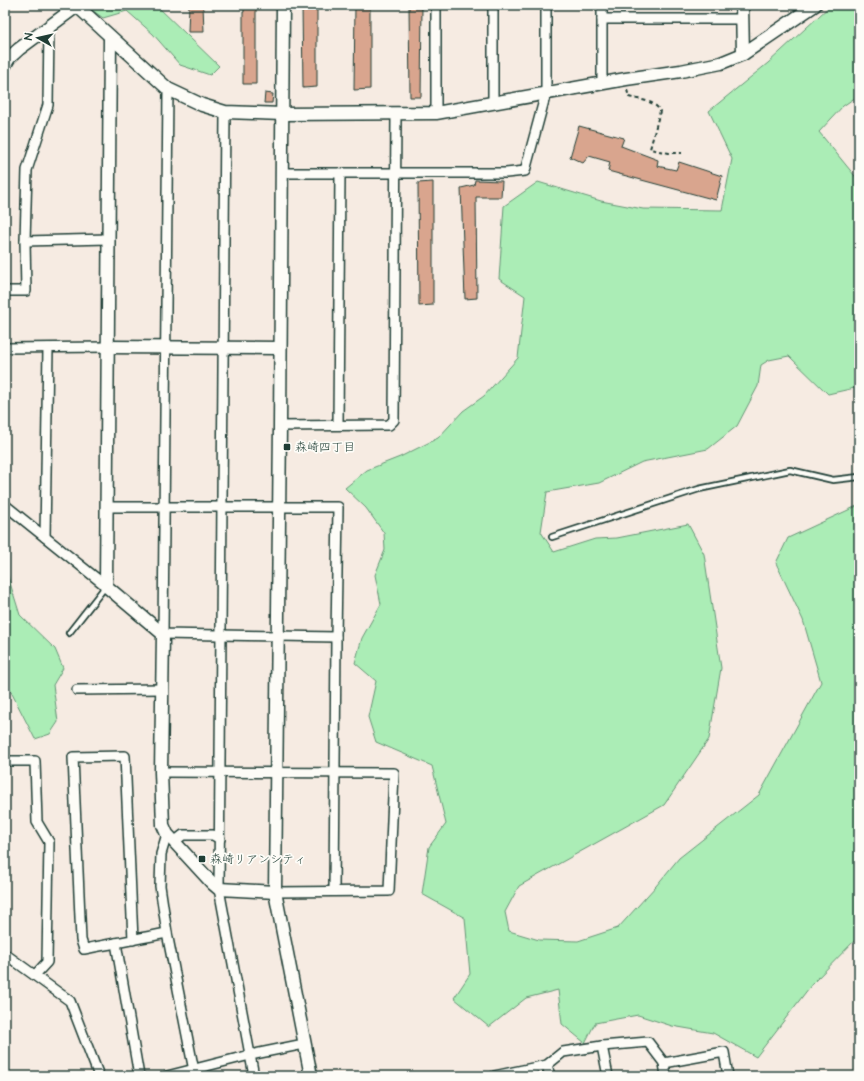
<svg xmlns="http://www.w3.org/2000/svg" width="864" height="1081" font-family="'Architects Daughter','Klee One',sans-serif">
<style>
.green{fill:#abedb6;stroke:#659575}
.building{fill:#d9a58e;stroke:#1f3d34}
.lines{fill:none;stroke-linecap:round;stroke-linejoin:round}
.lane-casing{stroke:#1f3d34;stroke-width:8}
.street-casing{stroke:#1f3d34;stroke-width:12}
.secondary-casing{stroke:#1f3d34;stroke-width:15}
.path{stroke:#1f3d34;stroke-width:2;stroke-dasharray:4 3;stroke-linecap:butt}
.lane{stroke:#fdfcf7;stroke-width:4.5}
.street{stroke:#fdfcf7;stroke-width:9}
.secondary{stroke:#fdfcf7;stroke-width:12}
.poi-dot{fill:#1f3d34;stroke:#fdfcf7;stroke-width:1.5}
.labels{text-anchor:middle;stroke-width:3.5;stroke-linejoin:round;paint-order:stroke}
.poi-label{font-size:12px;fill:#1f3d34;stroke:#fdfcf7;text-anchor:start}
</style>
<rect width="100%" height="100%" fill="#f6ebe2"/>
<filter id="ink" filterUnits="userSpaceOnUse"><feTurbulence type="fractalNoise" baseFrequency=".025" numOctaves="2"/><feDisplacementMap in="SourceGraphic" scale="8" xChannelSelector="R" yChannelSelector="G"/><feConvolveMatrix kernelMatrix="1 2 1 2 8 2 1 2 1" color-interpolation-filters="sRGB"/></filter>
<g filter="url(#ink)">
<g class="green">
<polygon points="85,5 156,5 219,66 210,75 180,65 153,34 127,11 103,18"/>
<polygon points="831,5 859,5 859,95 843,106 819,132 859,181 859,387 828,394 789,356 769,360 761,365 758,386 737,426 708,449 642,462 599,483 547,492 541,532 554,552 595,539 617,538 688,524 704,554 721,668 709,739 664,805 519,886 505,912 509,931 539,940 578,941 618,928 656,886 679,858 759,795 821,682 803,620 776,563 788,538 859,505 859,936 812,984 756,1057 713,1033 672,1026 638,1015 595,1023 585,1043 562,1024 558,990 526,998 489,1027 454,998 470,974 465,918 422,894 429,847 446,824 432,766 376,742 368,717 376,681 355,663 362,638 381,604 375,575 385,550 384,533 366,508 345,488 367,470 400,457 438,438 463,411 484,396 518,358 525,296 499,279 504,206 538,182 601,201 643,209 722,210 732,159 709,111 768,63"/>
<polygon points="5,567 20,615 55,649 63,668 53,685 58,722 50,734 35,739 5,680"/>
</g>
<g class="building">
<polygon points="189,5 203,5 204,32 188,32"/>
<polygon points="244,5 256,5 256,84 243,84 243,12 244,12"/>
<polygon points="302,5 317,5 317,87 303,88"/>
<polygon points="355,5 370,5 370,89 354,90"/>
<polygon points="409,5 422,5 421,97 410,97"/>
<polygon points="265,93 273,94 272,103 264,103"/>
<polygon points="579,126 624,138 621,146 658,160 657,166 676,170 679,162 722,176 716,200 608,171 610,162 589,156 583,163 570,157"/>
<polygon points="475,180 502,181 501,197 476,197 477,298 465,299 461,188 474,185"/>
<polygon points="433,182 433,305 419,306 418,183"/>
</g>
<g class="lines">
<defs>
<g id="lane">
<polyline points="552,537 699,489 790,470 833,480 859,477"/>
<polyline points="69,633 105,587"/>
</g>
<g id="street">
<polyline points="436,5 436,113"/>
<polyline points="602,19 742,19"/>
<polyline points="602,84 602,5"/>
<polyline points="168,89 163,634 336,637"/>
<polyline points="493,103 493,5"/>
<polyline points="225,112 219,889 254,1076"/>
<polyline points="282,173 506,173 525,171 546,93 546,5"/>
<polyline points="25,241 109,239"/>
<polyline points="5,291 26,291 25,241 27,170 48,105 49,28"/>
<polyline points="5,348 108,347"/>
<polyline points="338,425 340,173"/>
<polyline points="280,426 389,425 394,420 396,113"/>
<polyline points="5,505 106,586"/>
<polyline points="107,507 338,507 336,637 334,891"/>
<polyline points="45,537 48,348"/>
<polyline points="77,690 162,689"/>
<polyline points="5,761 35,761 37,822 49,842 47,962 35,975"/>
<polyline points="161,772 394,773 389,891 275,892"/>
<polyline points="167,834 161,854 160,886 167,933 195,1076"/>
<polyline points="174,842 183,835 213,835 220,839"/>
<path d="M133,940L125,756L73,757L81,940L84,949C112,944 140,938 167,933"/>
<polyline points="116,943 139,1076"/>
<polyline points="5,954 70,1001 99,1076"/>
<polyline points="602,1046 608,1076"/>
<polyline points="664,1063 666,1076"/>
<polyline points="547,1065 550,1076"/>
<polyline points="167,1076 250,1055 304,1044"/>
<polyline points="494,1076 547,1065 563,1052 602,1046 648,1042 664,1063 724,1052 728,1076"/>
</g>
<g id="secondary">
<polyline points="76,5 168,89 202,105 225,112 282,114 436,113 626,79 681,71 721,63 743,54 815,5"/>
<polyline points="283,5 280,426 275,892 311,1076"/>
<polyline points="742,5 743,54"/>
<polyline points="110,37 106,586 163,634 161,772 163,825 167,834 212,883 219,889 275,892"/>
<polyline points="5,65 9,58 19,49 77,6"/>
<polyline points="108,347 280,348"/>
</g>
</defs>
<use href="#lane" class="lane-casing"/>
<use href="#street" class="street-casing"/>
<use href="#secondary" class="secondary-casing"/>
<path class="path" d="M627,90L629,97C640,100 654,100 660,111L650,149L669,153H682"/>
<use href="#lane" class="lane"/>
<use href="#street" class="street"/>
<use href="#secondary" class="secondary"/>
</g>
</g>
<g class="poi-dot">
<rect x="283" y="443" width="8" height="8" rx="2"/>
<rect x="198" y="855" width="8" height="8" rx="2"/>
</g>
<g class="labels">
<g class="poi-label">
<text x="295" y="451">森崎四丁目</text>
<text x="210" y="863">森崎リアンシティ</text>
</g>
</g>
<rect width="864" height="1081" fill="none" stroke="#fdfcf7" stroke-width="20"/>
<rect x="10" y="10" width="844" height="1061" fill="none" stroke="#1f3d34" stroke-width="1.5" filter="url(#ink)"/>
<g transform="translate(38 38) rotate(278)" stroke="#fdfcf7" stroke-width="3" paint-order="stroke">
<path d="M0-3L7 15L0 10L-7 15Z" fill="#1f3d34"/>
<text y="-6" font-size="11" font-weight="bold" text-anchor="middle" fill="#1f3d34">N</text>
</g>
</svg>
